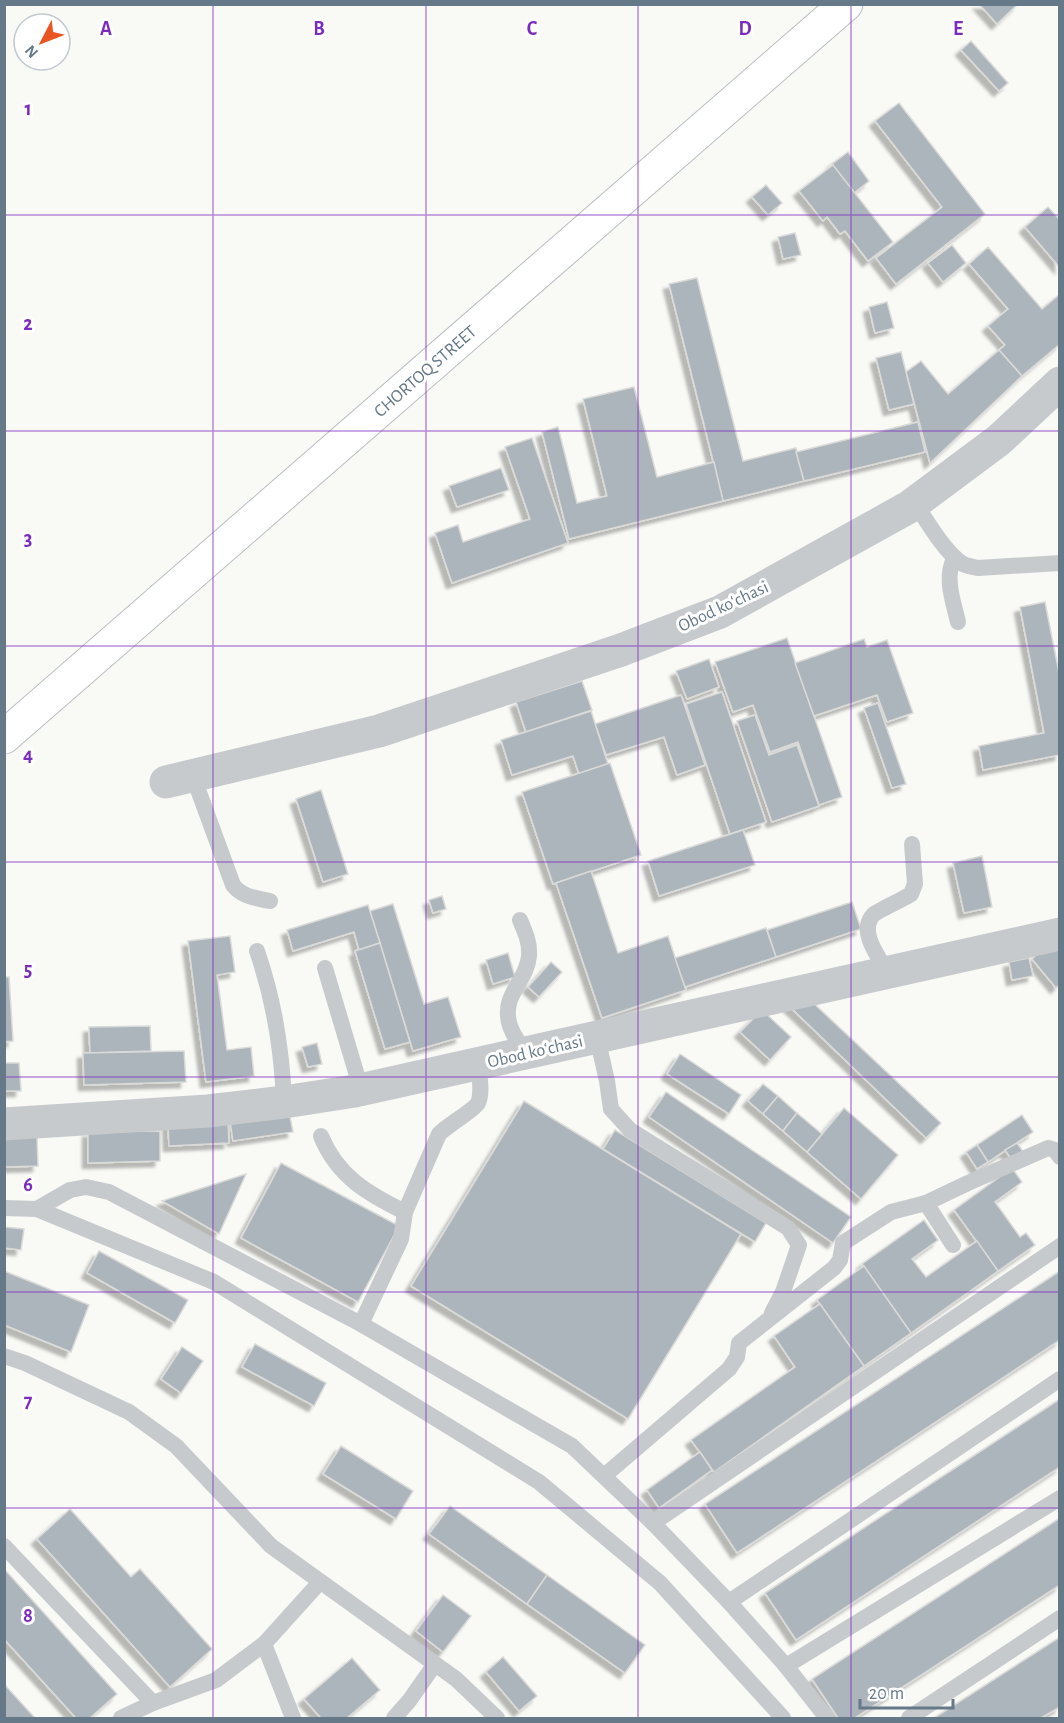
<svg xmlns="http://www.w3.org/2000/svg" width="1064" height="1723" font-family="'Alegreya Sans',sans-serif">
<style>
.building{fill:#acb5bb;stroke:#dadad8;stroke-width:1.5;filter:url(#shadow)}
.lines{fill:none;stroke-linecap:round;stroke-linejoin:round}
.secondary-casing{stroke:#b8bec2;stroke-width:35}
.lane{stroke:#c6cacd;stroke-width:16}
.street{stroke:#c6cacd;stroke-width:33}
.secondary{stroke:#fff;stroke-width:33}
.grid{fill:none;stroke:#7b2cbf;stroke-width:1.5;stroke-opacity:0.55}
.labels{text-anchor:middle;stroke-width:6;stroke-linejoin:round;paint-order:stroke}
.street-label{font-size:18px;fill:#667988;stroke:#fff}
.grid-label{font-size:20px;text-anchor:middle;font-weight:bold;fill:#7b2cbf;stroke:#fff;stroke-width:6;stroke-linejoin:round;paint-order:stroke}
</style>
<defs>
<filter id="shadow"><feDropShadow dx="-5.5" dy="5.5" stdDeviation="1.5" flood-color="#0004"/></filter>
</defs>
<rect width="100%" height="100%" fill="#f9f9f6"/>
<g class="building">
<polygon points="979,4 1018,4 997,24"/>
<polygon points="971,41 1008,83 999,91 961,50"/>
<polygon points="899,103 985,214 896,284 876,258 942,207 875,121"/>
<polygon points="848,152 869,181 854,193 832,164"/>
<polygon points="833,165 893,242 868,261 845,231 840,234 827,217 823,221 799,191"/>
<polygon points="766,185 782,203 768,215 752,197"/>
<polygon points="1048,207 1060,220 1060,268 1025,227"/>
<polygon points="795,233 801,255 783,259 778,237"/>
<polygon points="952,245 966,263 943,282 928,263"/>
<polygon points="988,247 1042,309 1060,294 1060,344 1022,376 999,350 1005,345 988,326 1008,309 969,264"/>
<polygon points="697,278 743,461 796,448 804,481 723,501 669,284"/>
<polygon points="887,302 894,328 875,333 869,307"/>
<polygon points="999,350 1022,376 930,463 906,372 921,361 948,394"/>
<polygon points="901,352 914,404 889,410 876,358"/>
<polygon points="634,387 657,477 714,462 723,501 569,539 542,432 558,427 577,503 607,496 583,399"/>
<polygon points="918,422 925,452 804,481 796,452"/>
<polygon points="532,438 568,543 452,583 435,533 458,525 463,542 530,519 505,447"/>
<polygon points="501,468 509,490 457,507 449,486"/>
<polygon points="1045,602 1060,678 1060,755 983,770 979,746 1044,733 1020,607"/>
<polygon points="787,638 842,797 819,805 798,742 770,752 753,705 733,712 715,662"/>
<polygon points="864,639 867,647 887,640 913,713 887,722 877,695 814,716 795,663"/>
<polygon points="709,659 719,687 687,699 676,671"/>
<polygon points="582,681 592,710 526,732 516,702"/>
<polygon points="722,692 766,822 730,834 686,704"/>
<polygon points="681,695 705,765 677,775 664,737 606,755 595,724"/>
<polygon points="878,703 906,784 892,788 864,708"/>
<polygon points="591,711 608,764 579,774 573,756 512,775 501,740"/>
<polygon points="755,715 769,755 797,745 819,806 772,822 737,721"/>
<polygon points="610,763 641,855 553,884 522,792"/>
<polygon points="321,790 348,874 323,882 296,799"/>
<polygon points="743,830 755,865 659,896 648,861"/>
<polygon points="982,856 992,907 964,913 953,863"/>
<polygon points="591,871 618,953 668,936 686,990 602,1018 556,883"/>
<polygon points="442,896 446,909 433,913 429,900"/>
<polygon points="852,902 861,929 776,957 767,930"/>
<polygon points="393,904 424,1004 448,997 461,1037 413,1051 370,911"/>
<polygon points="368,905 380,943 359,950 354,932 293,951 287,930"/>
<polygon points="766,928 776,957 685,987 675,958"/>
<polygon points="230,936 235,972 217,975 227,1050 251,1047 254,1076 206,1082 188,941"/>
<polygon points="1051,942 1060,952 1060,984 1056,988 1032,959"/>
<polygon points="380,943 410,1042 385,1049 355,951"/>
<polygon points="508,953 515,977 493,984 486,960"/>
<polygon points="1029,958 1033,976 1012,980 1009,962"/>
<polygon points="551,962 562,972 539,997 528,987"/>
<polygon points="4,977 9,977 13,1041 4,1042"/>
<polygon points="808,998 941,1123 926,1138 787,1004"/>
<polygon points="762,1010 791,1037 770,1060 740,1032"/>
<polygon points="150,1026 151,1051 90,1053 89,1027"/>
<polygon points="317,1043 322,1064 308,1067 302,1047"/>
<polygon points="184,1051 186,1082 84,1085 83,1053"/>
<polygon points="680,1054 741,1095 729,1114 667,1074"/>
<polygon points="4,1063 19,1063 21,1091 4,1091"/>
<polygon points="763,1084 778,1096 763,1114 748,1101"/>
<polygon points="666,1092 851,1217 833,1243 649,1117"/>
<polygon points="778,1096 797,1113 783,1131 763,1114"/>
<polygon points="524,1101 741,1234 628,1419 411,1286"/>
<polygon points="844,1108 898,1155 861,1199 807,1152"/>
<polygon points="289,1112 293,1132 233,1141 230,1121"/>
<polygon points="797,1113 822,1134 807,1152 783,1131"/>
<polygon points="1022,1115 1033,1132 988,1162 977,1145"/>
<polygon points="228,1120 229,1143 169,1146 168,1123"/>
<polygon points="615,1130 766,1223 755,1242 603,1149"/>
<polygon points="160,1131 160,1161 88,1163 88,1132"/>
<polygon points="4,1137 37,1137 38,1166 4,1167"/>
<polygon points="1017,1143 1024,1153 1012,1160 1005,1150"/>
<polygon points="977,1145 988,1162 977,1169 966,1152"/>
<polygon points="281,1163 399,1226 358,1302 241,1238"/>
<polygon points="1012,1168 1022,1182 995,1202 1020,1237 1026,1233 1035,1245 998,1271 954,1210"/>
<polygon points="246,1174 219,1234 162,1201"/>
<polygon points="924,1220 938,1240 912,1259 926,1277 977,1241 998,1271 911,1333 862,1264"/>
<polygon points="4,1227 24,1229 21,1250 4,1248"/>
<polygon points="99,1251 188,1300 175,1323 87,1273"/>
<polygon points="864,1266 911,1333 864,1366 817,1300"/>
<polygon points="4,1271 89,1305 71,1352 4,1325"/>
<polygon points="1060,1271 1060,1340 737,1553 705,1504"/>
<polygon points="820,1304 864,1366 714,1472 691,1440 795,1367 774,1336"/>
<polygon points="255,1344 326,1383 314,1406 242,1367"/>
<polygon points="182,1347 203,1361 181,1393 161,1379"/>
<polygon points="1060,1399 1060,1467 796,1640 765,1593"/>
<polygon points="341,1446 413,1491 396,1519 323,1474"/>
<polygon points="700,1452 712,1470 659,1508 647,1490"/>
<polygon points="450,1506 547,1575 527,1604 429,1534"/>
<polygon points="70,1509 131,1577 140,1569 212,1649 170,1687 37,1539"/>
<polygon points="1060,1518 1060,1585 855,1718 838,1718 812,1679"/>
<polygon points="6,1571 117,1694 90,1718 76,1718 4,1639 4,1572"/>
<polygon points="547,1575 645,1645 625,1673 527,1604"/>
<polygon points="443,1595 471,1616 443,1652 416,1631"/>
<polygon points="1060,1637 1060,1707 1041,1718 934,1718"/>
<polygon points="503,1657 537,1696 519,1711 486,1672"/>
<polygon points="352,1658 380,1690 347,1718 321,1718 304,1699"/>
<polygon points="4,1684 35,1718 4,1718"/>
</g>
<g class="lines">
<defs>
<polyline id="secondary" points="4,737 846,4"/>
</defs>
<use href="#secondary" class="secondary-casing"/>
<g class="lane">
<path d="M915,503C926,520 946,554 963,564C967,566 973,567 978,568L1060,563"/>
<path d="M955,558C943,575 954,604 958,622"/>
<path d="M193,776L233,885C242,897 256,898 270,901"/>
<path d="M520,920C525,932 530,942 529,956C527,982 500,995 510,1026C514,1037 519,1045 529,1052"/>
<path d="M257,951C274,1000 282,1050 284,1102"/>
<polyline points="325,968 361,1089"/>
<path d="M887,972C879,957 858,932 873,915C877,911 904,899 911,894L915,884L912,844"/>
<polyline points="597,1037 607,1081 611,1109 630,1130 788,1228 799,1245 783,1292 772,1313"/>
<path d="M321,1136C337,1176 368,1194 405,1212"/>
<polyline points="926,1203 968,1183 1048,1148 1055,1150 1060,1157"/>
<polyline points="4,1208 37,1209 214,1282 539,1482 660,1583 783,1718"/>
<polyline points="37,1209 70,1190 86,1187 109,1192 361,1324 572,1446 653,1523 729,1602 786,1666 827,1718"/>
<path d="M361,1324L401,1239L405,1212L439,1134C449,1124 473,1111 478,1103C483,1092 479,1075 478,1063"/>
<polyline points="4,1356 25,1363 129,1412 176,1446 271,1546 456,1679 497,1718"/>
<polyline points="604,1476 729,1369 737,1357 739,1343 834,1268 840,1260 843,1243 891,1212 926,1203 953,1245"/>
<polyline points="653,1523 1060,1246"/>
<polyline points="4,1546 153,1703"/>
<polyline points="729,1602 1060,1379"/>
<polyline points="264,1644 293,1718"/>
<polyline points="786,1666 1060,1498"/>
<polyline points="121,1718 153,1703 216,1680 264,1644 320,1582"/>
<polyline points="394,1718 409,1701 435,1664"/>
<polyline points="909,1718 1060,1618"/>
</g>
<g class="street">
<polyline points="166,782 379,731 621,650 720,612 909,507 999,440 1060,383"/>
<polyline points="4,1124 208,1111 284,1102 355,1091 1060,934"/>
</g>
<use href="#secondary" class="secondary"/>
</g>
<path class="grid" d="M213,4V1718M426,4V1718M638,4V1718M851,4V1718M4,215H1060M4,431H1060M4,646H1060M4,862H1060M4,1077H1060M4,1292H1060M4,1508H1060"/>
<g class="labels">
<g class="street-label">
<text transform="translate(425 371) rotate(-41)" y="6">CHORTOQ STREET</text>
<text transform="translate(723 606) rotate(-25)" y="6">Obod koʻchasi</text>
<text transform="translate(535 1051) rotate(-13)" y="6">Obod koʻchasi</text>
</g>
</g>
<g class="grid-label">
<text x="106" y="35">A</text>
<text x="319" y="35">B</text>
<text x="532" y="35">C</text>
<text x="745" y="35">D</text>
<text x="958" y="35">E</text>
<text x="28" y="115">1</text>
<text x="28" y="330">2</text>
<text x="28" y="545">3</text>
<text x="28" y="761">4</text>
<text x="28" y="976">5</text>
<text x="28" y="1191">6</text>
<text x="28" y="1407">7</text>
<text x="28" y="1622">8</text>
</g>
<rect width="1064" height="1723" fill="none" stroke="#667988" stroke-width="12"/>
<g transform="translate(42 42) rotate(228)"><circle r="28" fill="#ffffff" stroke="#c2c9cf" stroke-width="1.5"/>
<path d="M0-4.5L10 22L0 15L-10 22Z" fill="#eb5523"/>
<text y="-9" font-size="16" font-weight="bold" text-anchor="middle" fill="#667988">N</text>
</g>
<path d="M860 1699v9h93v-9" fill="none" stroke="#667988" stroke-width="3"/>
<text x="869" y="1699" font-size="18" fill="#667988" stroke="#ffffff" stroke-width="4.5" paint-order="stroke">20 m</text>
</svg>
